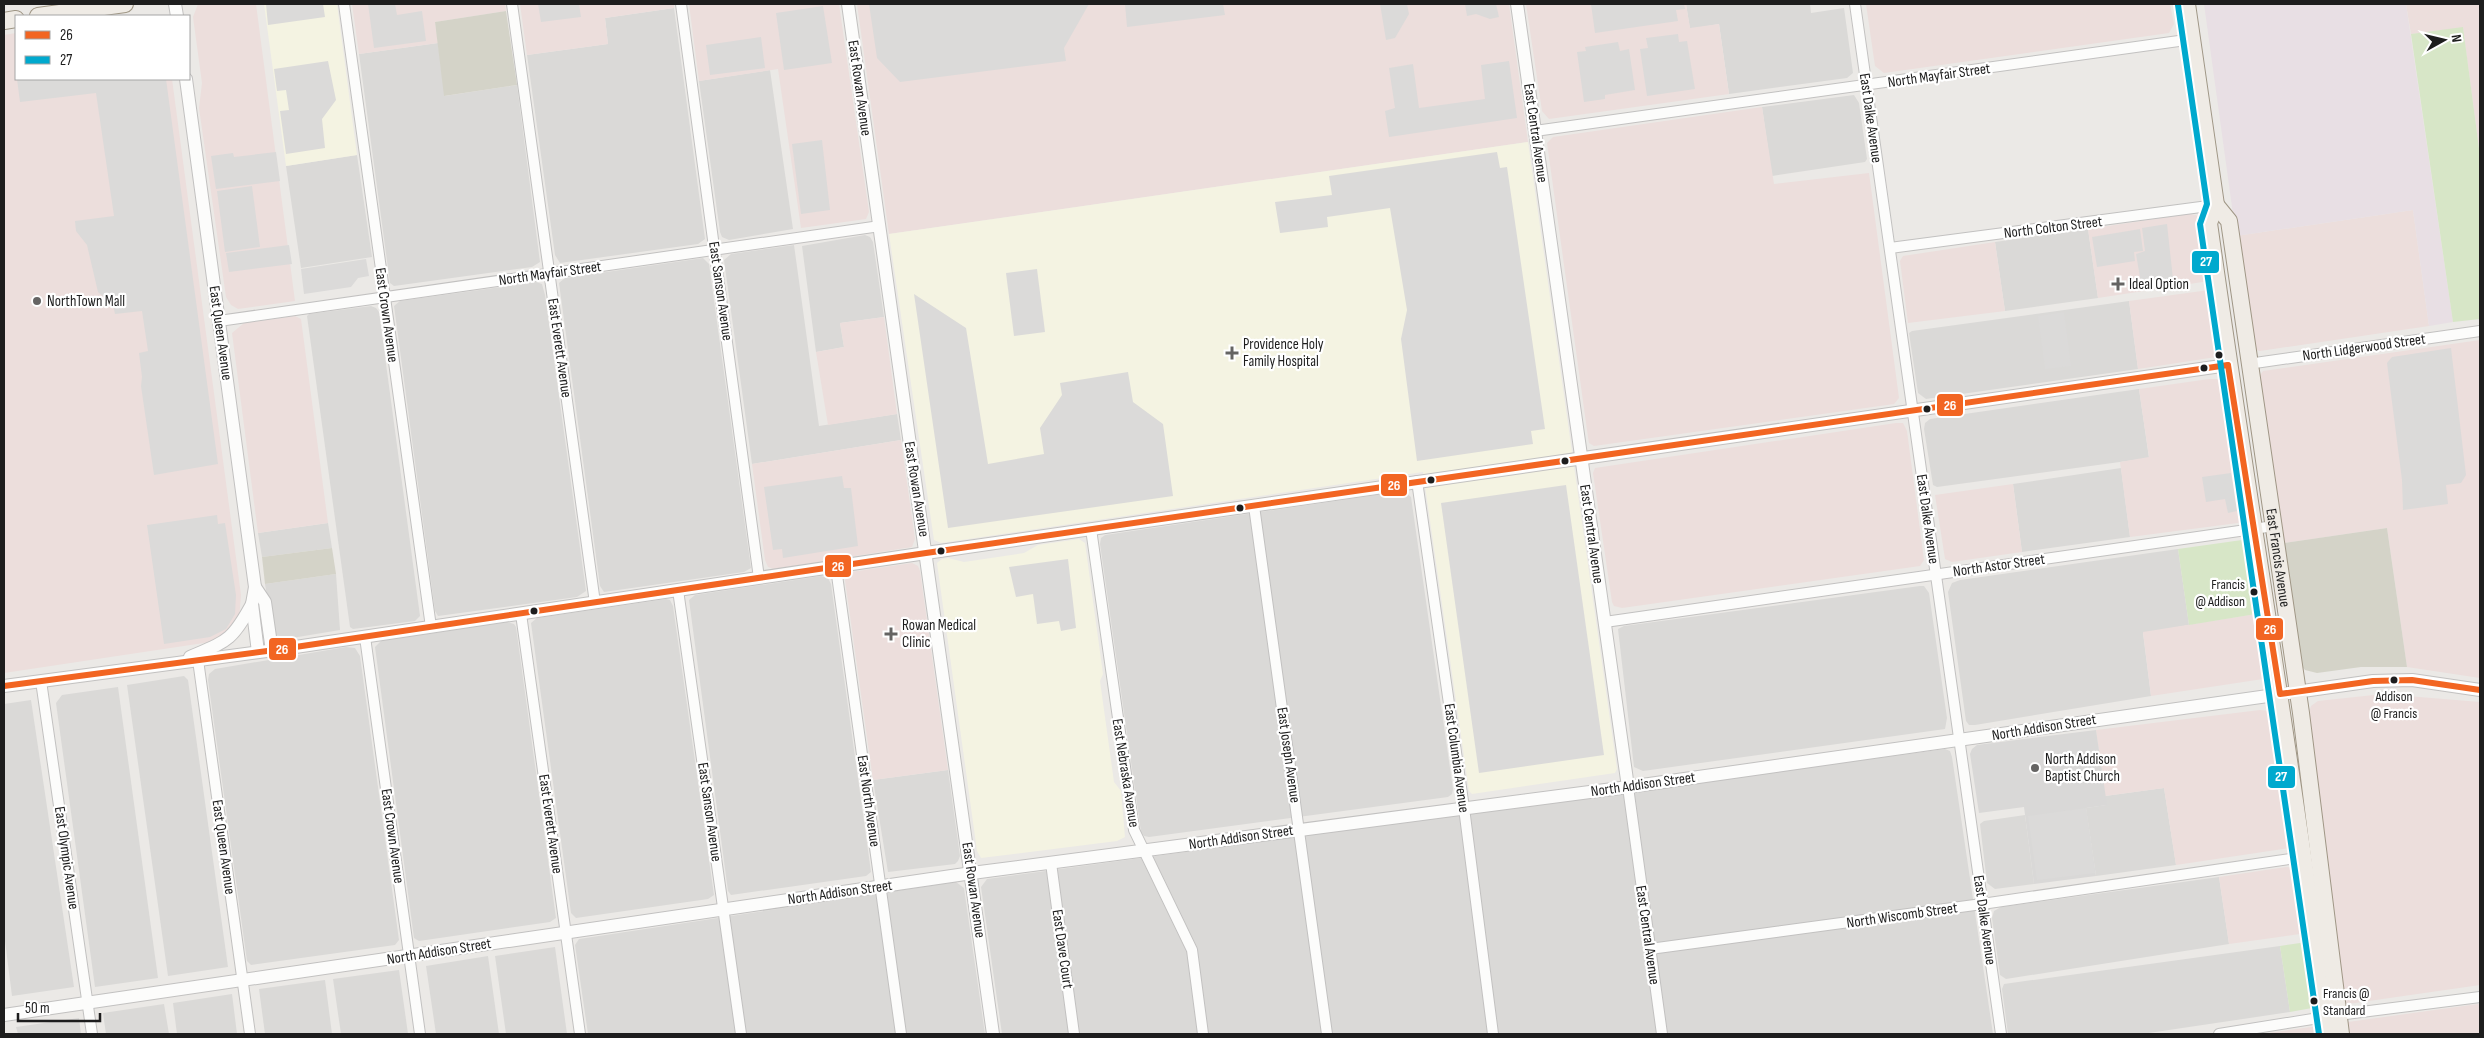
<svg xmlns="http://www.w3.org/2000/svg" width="2484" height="1038" font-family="'Sofia Sans Condensed',sans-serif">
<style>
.residential{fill:#dad9d7}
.commercial{fill:#ecdedc}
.industrial{fill:#e8dfe4}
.education{fill:#f4f3e2}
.religious{fill:#d9d8d7}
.construction{fill:#d4d3c8}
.grass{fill:#d7e6c7}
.parking{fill:#dbdad9}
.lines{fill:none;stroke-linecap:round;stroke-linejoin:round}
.minor-casing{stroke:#c2c1c0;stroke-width:12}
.tertiary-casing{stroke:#c2c1c0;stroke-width:14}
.primary-casing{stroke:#9f9685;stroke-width:18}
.minor{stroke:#fcfcfb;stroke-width:10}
.tertiary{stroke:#fcfcfb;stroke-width:12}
.primary{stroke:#efebe5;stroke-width:16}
.bus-1-casing{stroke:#fff;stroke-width:10}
.bus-2-casing{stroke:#fff;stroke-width:10}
.bus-1{stroke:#f26522;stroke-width:6}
.bus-2{stroke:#00a9ce;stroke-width:6}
.poi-dot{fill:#656463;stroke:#fff;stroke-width:2}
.bus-dot{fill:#1d1d1d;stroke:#fff;stroke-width:2}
.labels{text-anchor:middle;stroke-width:4.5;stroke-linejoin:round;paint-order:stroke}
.bus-label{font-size:14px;fill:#1d1d1d;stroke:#fff;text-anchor:end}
.street-label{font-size:15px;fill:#1d1d1d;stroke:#fff}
.poi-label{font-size:15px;fill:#1d1d1d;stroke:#fff;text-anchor:start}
.line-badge{stroke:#fff;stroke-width:2}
.badge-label{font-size:14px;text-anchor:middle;font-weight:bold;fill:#fff}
</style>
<rect width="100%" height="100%" fill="#ebe9e6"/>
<g class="residential">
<polygon points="1686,4 1810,4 1811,13 1844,8 1853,73 1847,78 1729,94 1719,24 1690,29"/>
<polygon points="674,8 705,239 698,244 560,263 555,255 527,55 608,44 605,18"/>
<polygon points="438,43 445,96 517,85 540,262 532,267 394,286 390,283 359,54"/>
<polygon points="770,70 793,229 729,240 722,237 720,232 699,81"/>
<polygon points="1854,95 1859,103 1867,159 1865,162 1772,176 1762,107"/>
<polygon points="357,155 372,257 301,268 286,166"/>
<polygon points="2088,229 2098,298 2005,311 1995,242"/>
<polygon points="865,235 870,237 873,242 884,317 840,323 844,347 816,352 802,246"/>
<polygon points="794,245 819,426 897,414 901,440 752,464 724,260 731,254"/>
<polygon points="703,258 709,264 751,568 744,572 604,592 600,586 559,283 565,278"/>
<polygon points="536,282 542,284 545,295 586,591 577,597 438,616 435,611 394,306 400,301"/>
<polygon points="2129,301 2138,369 1926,399 1918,393 1909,333 1912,331"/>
<polygon points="371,306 376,308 379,312 420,616 415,621 353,629 350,627 307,316 309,314"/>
<polygon points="2139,389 2149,458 1937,487 1933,485 1924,429 1925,423 1930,419"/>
<polygon points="2121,468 2130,537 2022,552 2013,484"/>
<polygon points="1403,491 1411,497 1453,789 1452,794 1448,797 1149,837 1144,836 1141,832 1100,544 1101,538 1105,535"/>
<polygon points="328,523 332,548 262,557 258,533"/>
<polygon points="2178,549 2189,625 2143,633 2151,696 1975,725 1969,725 1966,721 1948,592 1952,583 1960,580"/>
<polygon points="336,574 340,630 292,638 274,635 265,584"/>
<polygon points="821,576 828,578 831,584 871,872 866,876 731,895 728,891 689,600 695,595"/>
<polygon points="1920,586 1924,586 1929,593 1947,718 1945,729 1643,771 1634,767 1618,629 1624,626"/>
<polygon points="666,599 670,600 673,606 714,895 708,899 576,918 571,913 531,623 537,618"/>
<polygon points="507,622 514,624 516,627 556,918 550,922 419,941 414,938 375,647 381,641"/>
<polygon points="346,647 355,648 360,656 399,940 395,945 251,965 247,961 208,680 209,674 215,669"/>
<polygon points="184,676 188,680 228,967 168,976 127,685"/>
<polygon points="118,687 158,978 95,987 56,703 62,695"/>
<polygon points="31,700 74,987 12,996 4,933 4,704"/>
<polygon points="1945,749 1950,751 1952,757 1993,1034 1002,1034 981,887 987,879"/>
<polygon points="948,770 960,856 958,861 955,864 888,872 873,780"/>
<polygon points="2164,788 2176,865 2096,876 2086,808 2106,805 2105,796"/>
<polygon points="2025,815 2034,884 1995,889 1987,883 1980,824 1984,821"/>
<polygon points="2219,877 2229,944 2006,979 2000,975 1992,918 1994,911 2001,907"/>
<polygon points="956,882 964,888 985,1034 588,1034 575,945 579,939"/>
<polygon points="2280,946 2290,1012 2142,1034 2008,1034 2002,989 2004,984"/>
<polygon points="555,947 567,1034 506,1034 495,956"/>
<polygon points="488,956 499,1034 436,1034 426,966"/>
<polygon points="399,970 408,1034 341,1034 333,979"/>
<polygon points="325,980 332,1034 265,1034 259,989"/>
<polygon points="232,994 237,1034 177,1034 173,1003"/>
<polygon points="164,1004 169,1034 106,1034 103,1013"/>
<polygon points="79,1018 81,1034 18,1034 16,1027"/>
</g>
<g class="commercial">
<polygon points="198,4 256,4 295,301 238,309 231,305 226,297 199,108 202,83 193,17"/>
<polygon points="352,4 505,4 506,11 435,22 438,43 359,54"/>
<polygon points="520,4 674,4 674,8 605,18 608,44 527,55"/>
<polygon points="689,4 839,4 869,212 866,219 801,228 778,69 699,81"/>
<polygon points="857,4 1509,4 1528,142 889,234"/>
<polygon points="1526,4 1686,4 1690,28 1719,24 1729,94 1549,119 1542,111"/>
<polygon points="1866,4 2170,4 2174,24 2169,33 1884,73 1875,66"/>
<polygon points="2406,4 2480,4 2480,156 2463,28 2411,34"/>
<polygon points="16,33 16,79 172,79 241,595 239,620 217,641 4,673 4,35"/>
<polygon points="1762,107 1774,184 1869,173 1899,398 1894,404 1594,446 1589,443 1588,437 1547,143 1553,137"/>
<polygon points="2413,210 2429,326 2260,351 2255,350 2236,236"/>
<polygon points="2188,214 2196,215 2202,222 2209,281 2098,298 2088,229"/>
<polygon points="1995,242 2005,311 1908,323 1900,261 1903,256"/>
<polygon points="2209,290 2211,291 2220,348 2216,357 2138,369 2129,301"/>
<polygon points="295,316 301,319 328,523 258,533 232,333 244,323"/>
<polygon points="884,317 897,414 828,425 816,352 844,347 840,323"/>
<polygon points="2480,340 2480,678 2407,667 2387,528 2284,543 2258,378 2263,371"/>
<polygon points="2209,379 2221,379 2224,383 2245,516 2238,523 2130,537 2120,462 2149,457 2139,389"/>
<polygon points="1896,423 1903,423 1907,431 1924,560 1920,566 1622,608 1614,606 1612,602 1593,473 1595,468"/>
<polygon points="901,440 915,539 912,547 774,569 768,567 765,560 752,464"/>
<polygon points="2013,484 2022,552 1952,562 1945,559 1935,495"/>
<polygon points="912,563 918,566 920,571 948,770 873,780 845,580 851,572"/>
<polygon points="2262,613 2269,671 2263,679 2151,696 2143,632"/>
<polygon points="2383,694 2480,702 2480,985 2348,1004 2344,1003 2308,716 2311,706 2318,701"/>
<polygon points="2260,710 2269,711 2275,716 2294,842 2290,848 2176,865 2164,788 2105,796 2096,730"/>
<polygon points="2286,867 2296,868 2298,872 2307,933 2229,944 2219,877"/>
<polygon points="2478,1004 2480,1005 2480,1034 2345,1034 2348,1022"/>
<polygon points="2317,1026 2322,1034 2262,1034 2311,1027"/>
</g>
<polygon class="industrial" points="2204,4 2406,4 2453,322 2429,326 2413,210 2236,236"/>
<g class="education">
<polygon points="264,4 337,4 357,155 286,166"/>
<polygon points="1528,142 1617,769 1615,773 1472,794 1469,791 1423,472 941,543 934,540 889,234"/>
<polygon points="1079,539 1085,543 1103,674 1100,681 1114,782 1121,791 1125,837 1117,841 981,858 977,851 937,563 942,559 948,558 964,562 1024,553 1038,545"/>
</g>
<polygon class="religious" points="2096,730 2107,805 2086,808 2096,876 2034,884 2024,807 1979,813 1970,754 1972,749 1977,745"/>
<g class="construction">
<polygon points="506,11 517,85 444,96 435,22"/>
<polygon points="2387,528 2407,667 2361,667 2317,673 2305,670 2301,665 2284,543"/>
<polygon points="332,548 336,574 265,584 262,557"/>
</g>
<g class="grass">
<polygon points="2463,27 2480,156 2480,319 2453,322 2411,34"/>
<polygon points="2242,540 2250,544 2262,613 2189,625 2178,549"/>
<polygon points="2307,942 2316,1005 2312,1008 2290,1012 2280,946"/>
</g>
<g class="parking">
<polygon points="266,4 323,4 325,17 268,25"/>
<polygon points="368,4 395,4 397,15 422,11 426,41 374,48"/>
<polygon points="538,4 579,4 581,17 541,22"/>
<polygon points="869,4 1089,4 1064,48 1066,61 900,82 877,58"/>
<polygon points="1125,4 1223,4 1225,15 1127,27"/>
<polygon points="1380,4 1407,4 1409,14 1395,38 1386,40"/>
<polygon points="1465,4 1496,4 1499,17 1490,19 1476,14 1467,16"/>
<polygon points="1591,4 1684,4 1685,9 1676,10 1678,21 1595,33"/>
<polygon points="823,6 832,63 784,70 776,13"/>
<polygon points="1678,34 1679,42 1687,41 1695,89 1647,96 1640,49 1648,48 1646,38"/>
<polygon points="761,37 765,68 710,75 706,45"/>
<polygon points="1618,42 1620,51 1629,49 1635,90 1605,95 1605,99 1584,102 1577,52 1586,51 1585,47"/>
<polygon points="328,61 336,100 322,119 325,148 286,154 280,111 289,110 286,90 277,91 274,69"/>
<polygon points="1509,61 1517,118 1389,137 1385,111 1395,108 1389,68 1413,64 1419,108 1485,99 1481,65"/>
<polygon points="17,79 166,79 218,464 154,475 141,386 142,377 139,353 148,351 142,311 115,314 113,305 98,292 87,245 76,231 75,221 114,216 96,93 20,102"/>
<polygon points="822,140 830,210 801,214 792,144"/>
<polygon points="276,152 280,181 216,189 211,156 233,153 234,157"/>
<polygon points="1497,152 1500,168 1507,167 1545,429 1531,431 1533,444 1417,461 1401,339 1407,310 1390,208 1327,217 1328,227 1280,233 1275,202 1332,195 1329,176"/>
<polygon points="252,186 260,247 225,252 217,191"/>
<polygon points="2167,224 2173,279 2141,283 2136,254 2145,251 2142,228"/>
<polygon points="2140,229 2143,251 2134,252 2135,261 2097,267 2092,237"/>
<polygon points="289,245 292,264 229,272 226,253"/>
<polygon points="366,259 369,276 358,278 351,287 304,294 301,269"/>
<polygon points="1037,269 1045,332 1014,336 1006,273"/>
<polygon points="914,294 966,328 988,464 1044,454 1040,428 1062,395 1060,383 1128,372 1133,402 1163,424 1173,496 948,528"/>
<polygon points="2064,312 2071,366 2045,369 2038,316"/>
<polygon points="2451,348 2466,475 2461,483 2446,485 2448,504 2403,510 2402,480 2387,363 2392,357"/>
<polygon points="2231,473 2237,511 2228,513 2225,499 2206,502 2202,477"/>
<polygon points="842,476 844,488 851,488 858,546 783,558 782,549 773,550 764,487"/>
<polygon points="1566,485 1604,755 1479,773 1441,503"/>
<polygon points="217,515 218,524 225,523 236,595 235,614 226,629 210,637 164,644 147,525"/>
<polygon points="1068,559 1076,628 1061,631 1059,621 1037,624 1033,594 1016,597 1009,567"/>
<polygon points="2086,808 2095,873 2037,880 2028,816"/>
</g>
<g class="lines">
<defs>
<g id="minor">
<polyline points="344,4 431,627"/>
<polyline points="512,4 595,603"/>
<polyline points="681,4 759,578"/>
<polyline points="1855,4 2001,1034"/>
<polyline points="1535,131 2193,39"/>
<polyline points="1890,248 2216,205"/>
<polyline points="219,321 880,226"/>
<polyline points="2248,364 2480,331"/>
<polyline points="1417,481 1464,808 1493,1034"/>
<polyline points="1254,506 1327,1034"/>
<polyline points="1091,529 1134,830 1192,950 1203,1034"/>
<polyline points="836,568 901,1034"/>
<polyline points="678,590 741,1034"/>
<polyline points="521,614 580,1034"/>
<polyline points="1605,622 2274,526"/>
<polyline points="365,637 420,1034"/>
<polyline points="198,660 250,1034"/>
<polyline points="41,681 92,1034"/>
<polyline points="1628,787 1662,1034"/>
<polyline points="1051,863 1074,1034"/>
<polyline points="1650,949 1982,904 2303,857"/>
<polyline points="2338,1015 2480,997"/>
<polyline points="2219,1034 2325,1017"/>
</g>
<g id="tertiary">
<polyline points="175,4 177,16"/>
<polyline points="848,4 993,1034"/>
<polyline points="1517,4 1628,787"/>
<polyline points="186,79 255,587 252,604 258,652"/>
<polyline points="255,587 265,602 272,651"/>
<path d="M190,657C227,641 232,641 252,604"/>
<polyline points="4,686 282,649 926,553 2228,365"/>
<polyline points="4,1015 972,873 1628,787 2373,681 2412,680 2480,690"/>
</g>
<g id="primary">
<path d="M2187,4L2216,205L2209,223C2247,494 2292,763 2328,1034"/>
<polyline points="38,16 125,4"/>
<polyline points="4,21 16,19"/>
<path id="s1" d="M2216,205L2229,221L2301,713L2341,1034"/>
</g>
</defs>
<use href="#minor" class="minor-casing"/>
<use href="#tertiary" class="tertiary-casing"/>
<use href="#primary" class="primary-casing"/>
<use href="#minor" class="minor"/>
<use href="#tertiary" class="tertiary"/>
<use href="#primary" class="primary"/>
<defs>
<g id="bus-1">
<polyline points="2228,365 2280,694 2373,681 2412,680 2480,690"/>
<polyline points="4,686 282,649 926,553 2228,365"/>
</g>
<polyline id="bus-2" points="2178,5 2207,204 2200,224 2319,1034"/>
</defs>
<use href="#bus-1" class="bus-1-casing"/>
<use href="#bus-2" class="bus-2-casing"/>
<use href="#bus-1" class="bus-1"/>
<use href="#bus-2" class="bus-2"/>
</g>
<g class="poi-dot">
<path d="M2115.5 276.5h5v5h5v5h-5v5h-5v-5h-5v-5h5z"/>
<circle cx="37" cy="301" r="5"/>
<path d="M1229.5 345.5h5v5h5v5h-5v5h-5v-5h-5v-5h5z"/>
<path d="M888.5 626.5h5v5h5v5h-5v5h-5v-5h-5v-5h5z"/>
<circle cx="2035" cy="768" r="5"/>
</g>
<g class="bus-dot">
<circle cx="2219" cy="355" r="4.5"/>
<circle cx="2204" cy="368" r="4.5"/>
<circle cx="1927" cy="409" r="4.5"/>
<circle cx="1565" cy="461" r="4.5"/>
<circle cx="1431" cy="480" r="4.5"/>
<circle cx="1240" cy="508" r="4.5"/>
<circle cx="941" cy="551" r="4.5"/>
<circle cx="2254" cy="592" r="4.5"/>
<circle cx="534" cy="611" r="4.5"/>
<circle cx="2394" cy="680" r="4.5"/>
<circle cx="2314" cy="1001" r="4.5"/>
</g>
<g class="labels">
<g class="bus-label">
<text x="2245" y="589">Francis<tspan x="2245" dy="17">@ Addison</tspan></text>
<text x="2394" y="701" text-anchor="middle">Addison<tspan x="2394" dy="17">@ Francis</tspan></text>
<text x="2323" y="998" text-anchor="start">Francis @<tspan x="2323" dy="17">Standard</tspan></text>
</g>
<g class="street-label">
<text transform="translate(1939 75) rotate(-8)" y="5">North Mayfair Street</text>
<text transform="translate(860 88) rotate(82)" y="5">East Rowan Avenue</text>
<text transform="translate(1871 118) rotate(82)" y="5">East Dalke Avenue</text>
<text transform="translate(1536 133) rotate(82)" y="5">East Central Avenue</text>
<text transform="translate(2053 227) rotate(-7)" y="5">North Colton Street</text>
<text transform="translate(550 273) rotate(-8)" y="5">North Mayfair Street</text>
<text transform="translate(721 291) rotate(82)" y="5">East Sanson Avenue</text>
<text transform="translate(387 315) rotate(82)" y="5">East Crown Avenue</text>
<text transform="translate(221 333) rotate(82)" y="5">East Queen Avenue</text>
<text transform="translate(2364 347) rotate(-8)" y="5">North Lidgerwood Street</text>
<text transform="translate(560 348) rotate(82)" y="5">East Everett Avenue</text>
<text transform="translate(917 489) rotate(81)" y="5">East Rowan Avenue</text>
<text transform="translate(1928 519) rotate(82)" y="5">East Dalke Avenue</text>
<text transform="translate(1592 534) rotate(82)" y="5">East Central Avenue</text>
<text dy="5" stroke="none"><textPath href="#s1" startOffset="361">East Francis Avenue</textPath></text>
<text transform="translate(1999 565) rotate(-8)" y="5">North Astor Street</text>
<text transform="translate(2044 727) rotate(-9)" y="5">North Addison Street</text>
<text transform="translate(1289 755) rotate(82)" y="5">East Joseph Avenue</text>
<text transform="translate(1457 758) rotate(82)" y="5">East Columbia Avenue</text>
<text transform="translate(1126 773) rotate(81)" y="5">East Nebraska Avenue</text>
<text transform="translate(1643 784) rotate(-8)" y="5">North Addison Street</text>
<text transform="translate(869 801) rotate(82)" y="5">East North Avenue</text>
<text transform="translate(710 812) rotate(82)" y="5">East Sanson Avenue</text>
<text transform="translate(551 824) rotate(82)" y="5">East Everett Avenue</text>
<text transform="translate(393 836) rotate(82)" y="5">East Crown Avenue</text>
<text transform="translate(1241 837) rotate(-8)" y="5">North Addison Street</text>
<text transform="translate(224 847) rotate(82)" y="5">East Queen Avenue</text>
<text transform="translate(67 858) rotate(82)" y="5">East Olympic Avenue</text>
<text transform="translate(974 890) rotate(82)" y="5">East Rowan Avenue</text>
<text transform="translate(840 892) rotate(-8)" y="5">North Addison Street</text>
<text transform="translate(1902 915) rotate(-8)" y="5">North Wiscomb Street</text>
<text transform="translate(1985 920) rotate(82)" y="5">East Dalke Avenue</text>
<text transform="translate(1648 935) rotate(82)" y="5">East Central Avenue</text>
<text transform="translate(1063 949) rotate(82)" y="5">East Dave Court</text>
<text transform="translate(439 951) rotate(-9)" y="5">North Addison Street</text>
</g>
<g class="poi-label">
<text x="2129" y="289">Ideal Option</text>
<text x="47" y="306">NorthTown Mall</text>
<text x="1243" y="349">Providence Holy<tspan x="1243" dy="17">Family Hospital</tspan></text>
<text x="902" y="630">Rowan Medical<tspan x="902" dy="17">Clinic</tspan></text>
<text x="2045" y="764">North Addison<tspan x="2045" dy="17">Baptist Church</tspan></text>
</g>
</g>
<g class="line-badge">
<rect x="2191" y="250" width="29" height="24" rx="5" fill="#00a9ce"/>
<rect x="1936" y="393" width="28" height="24" rx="5" fill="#f26522"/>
<rect x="1380" y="473" width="28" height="24" rx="5" fill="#f26522"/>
<rect x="824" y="554" width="28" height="24" rx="5" fill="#f26522"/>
<rect x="2255" y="617" width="29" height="24" rx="5" fill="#f26522"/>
<rect x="268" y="637" width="29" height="24" rx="5" fill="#f26522"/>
<rect x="2267" y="765" width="29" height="24" rx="5" fill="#00a9ce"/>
</g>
<g class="badge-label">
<text x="2206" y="266">27</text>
<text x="1950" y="410">26</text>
<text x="1394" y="490">26</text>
<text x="838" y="571">26</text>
<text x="2270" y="634">26</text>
<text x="282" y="654">26</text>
<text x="2281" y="781">27</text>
</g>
<rect width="2484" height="1038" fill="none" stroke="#1d1d1d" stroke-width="10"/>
<rect x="15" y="15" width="175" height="65" fill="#ffffff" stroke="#a5a5a5"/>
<rect x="25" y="31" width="25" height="8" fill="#f26522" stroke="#a5a5a5"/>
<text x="60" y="40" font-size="15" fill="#1d1d1d">26</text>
<rect x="25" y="56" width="25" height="8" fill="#00a9ce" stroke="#a5a5a5"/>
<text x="60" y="65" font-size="15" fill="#1d1d1d">27</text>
<g transform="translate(2444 40) rotate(82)" stroke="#ffffff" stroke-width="4" paint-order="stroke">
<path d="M0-4L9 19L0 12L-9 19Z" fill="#1d1d1d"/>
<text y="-8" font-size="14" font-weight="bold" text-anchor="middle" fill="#1d1d1d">N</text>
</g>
<path d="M18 1013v8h82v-8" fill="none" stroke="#1d1d1d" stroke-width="2.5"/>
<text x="25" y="1013" font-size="15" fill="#1d1d1d" stroke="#ffffff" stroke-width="4" paint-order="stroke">50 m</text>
</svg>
